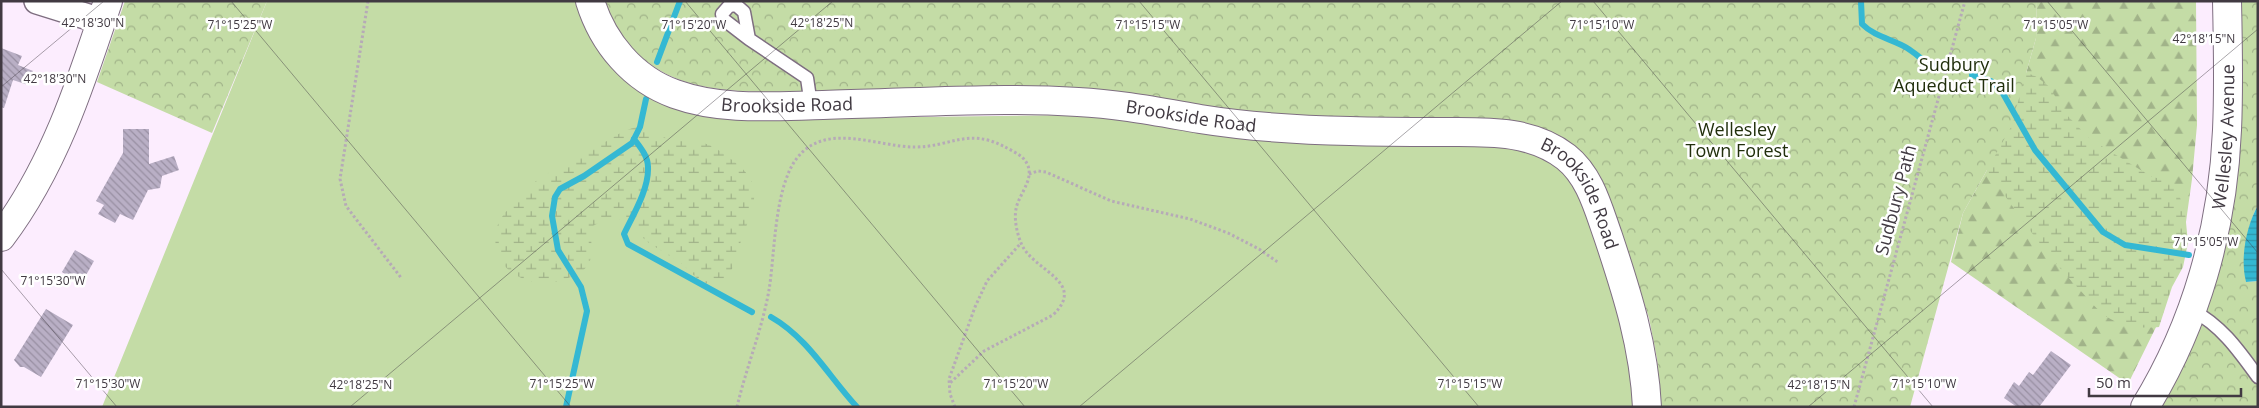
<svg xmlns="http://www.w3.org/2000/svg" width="2259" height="408" font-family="'Open Sans',sans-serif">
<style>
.green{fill:#c4dca6}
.forest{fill:url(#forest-firs)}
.wetland{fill:url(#wetland-marsh)}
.park{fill:url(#park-crowns)}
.water{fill:url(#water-rules)}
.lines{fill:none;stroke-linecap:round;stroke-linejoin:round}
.stream{stroke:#34b8d3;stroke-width:6}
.building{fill:url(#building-back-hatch)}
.service-casing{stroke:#7e6e80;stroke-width:15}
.minor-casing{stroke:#7e6e80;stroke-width:28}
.tertiary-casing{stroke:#7e6e80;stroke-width:30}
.secondary-casing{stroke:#7e6e80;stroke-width:30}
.path{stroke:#b6aab7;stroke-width:3;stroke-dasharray:2.5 2.5;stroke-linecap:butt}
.service{stroke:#fff;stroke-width:12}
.minor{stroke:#fff;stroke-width:25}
.tertiary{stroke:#fff;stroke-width:28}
.secondary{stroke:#fff;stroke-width:28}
.ticks{fill:none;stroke:#413a42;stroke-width:1;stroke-opacity:0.45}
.labels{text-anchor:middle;stroke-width:5;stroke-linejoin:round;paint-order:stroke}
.park-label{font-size:18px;fill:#212f0c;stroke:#fff}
.street-label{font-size:18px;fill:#413a42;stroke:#fff}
.ticks-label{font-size:12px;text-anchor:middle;fill:#413a42;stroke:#fff;stroke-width:5;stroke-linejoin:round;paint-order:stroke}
</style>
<defs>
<pattern id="forest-firs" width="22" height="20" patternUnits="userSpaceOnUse" patternTransform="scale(1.25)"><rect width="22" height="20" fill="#c4dca6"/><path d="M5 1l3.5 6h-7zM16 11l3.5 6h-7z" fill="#a1b389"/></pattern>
<pattern id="wetland-marsh" width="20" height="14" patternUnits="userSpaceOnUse" patternTransform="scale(1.25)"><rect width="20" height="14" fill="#c4dca6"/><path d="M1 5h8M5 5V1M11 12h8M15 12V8" fill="none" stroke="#a1b389"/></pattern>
<pattern id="park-crowns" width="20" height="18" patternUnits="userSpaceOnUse" patternTransform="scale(1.25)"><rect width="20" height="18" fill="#c4dca6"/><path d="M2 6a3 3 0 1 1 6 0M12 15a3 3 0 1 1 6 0" fill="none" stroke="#a1b389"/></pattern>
<pattern id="water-rules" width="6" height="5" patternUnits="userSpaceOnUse" patternTransform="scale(1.25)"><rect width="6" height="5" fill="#34b8d3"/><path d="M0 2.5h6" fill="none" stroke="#2e97ad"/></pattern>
<pattern id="building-back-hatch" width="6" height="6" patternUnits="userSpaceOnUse" patternTransform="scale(1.25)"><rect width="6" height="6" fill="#b9afc5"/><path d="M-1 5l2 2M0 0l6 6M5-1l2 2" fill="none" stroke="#988fa2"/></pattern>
</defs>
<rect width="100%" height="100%" fill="#fcedfe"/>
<polygon class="green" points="267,1 576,1 591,39 614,70 627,82 651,98 677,109 765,119 1075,115 1511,148 1540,156 1563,171 1574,186 1584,207 1617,303 1627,344 1634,407 102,407"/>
<polygon class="forest" points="2037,1 2196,1 2197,125 2192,179 2185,229 2159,321 2128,384 1951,262 1963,213 2011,127 2036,38"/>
<g class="wetland">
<path d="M2013,67L2037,77L2051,88L2061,109L2090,139L2152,177L2167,180L2178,192L2185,212L2188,243L2183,267L2172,287L2159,327C2143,329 2121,326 2107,317C2097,310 2088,299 2080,290C2044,253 2016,211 1986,169Z"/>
<path d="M636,127C649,125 659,138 672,140C684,142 697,139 709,145C716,147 722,153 728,157C769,185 753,205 740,244C736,256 734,267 727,279L713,285L701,282L681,263L649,243L628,225L617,218L606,219L593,226C588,239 596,255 587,266C582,273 575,275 568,278C532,293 486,271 497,227C501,213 527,187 539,179C550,171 564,166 576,159C595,150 616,132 636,127Z"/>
</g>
<g class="park">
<polygon points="125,1 267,1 212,133 97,82"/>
<path d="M604,1H2037L2036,38L2011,127L1963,213L1910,407H1661L1657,359L1649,318L1609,197L1597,172L1582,152L1562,137L1539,127L1489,118H1373L1274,114L1204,106L1139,94L1076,88L765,92C690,91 634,77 604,1Z"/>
<path d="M2228,1H2258V205C2245,229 2244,255 2246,282L2258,281V407H2152L2197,310Z"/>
</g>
<path class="water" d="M2258,205V281L2246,282C2240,258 2246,227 2258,205Z"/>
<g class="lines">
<g class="stream">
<path d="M1861,1L1862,24C1875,37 1892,39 1907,48C1919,55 1925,65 1940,68"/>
<polyline points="657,62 680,1"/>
<polyline points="1972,75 1991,81 2001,90 2035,150 2103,232 2125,245 2189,255"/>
<path d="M634,139C640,147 648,156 648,167C649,189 633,215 624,234L628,244L752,312"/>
<path d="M771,317C808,338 829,377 857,407"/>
<polyline points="566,407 587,311 581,287 558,250 552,216 555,197 560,189 584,176 632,143 640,127 646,99"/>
</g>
</g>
<g class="building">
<polygon points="1,48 22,56 18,65 33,71 28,85 13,80 4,108 1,107"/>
<polygon points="123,129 149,129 149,164 174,156 179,170 162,176 160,188 148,190 133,220 120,214 115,223 98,214 104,205 96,201 123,153"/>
<polygon points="75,250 94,261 81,284 62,272"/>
<polygon points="46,309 73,325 41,377 24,367 20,367 14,360"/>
<polygon points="2051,351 2071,365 2039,407 2017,407 2004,398 2014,382 2019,386 2029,372 2033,375"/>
</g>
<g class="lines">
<defs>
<g id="service">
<polyline points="749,39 723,19 722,14 729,6 736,5 744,12 749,39 807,78 811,105"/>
<path d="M2192,310C2222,326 2239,351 2258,377"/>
</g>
<polyline id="minor" points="37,1 101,21"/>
<g id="tertiary">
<path id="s1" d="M590,1C603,43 633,79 675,94C722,111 774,106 823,105C908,103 993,97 1078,102C1119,104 1159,112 1200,119C1250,127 1300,130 1350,131C1380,132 1410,132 1441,132C1484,132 1530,129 1566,157C1590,176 1598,208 1608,236C1627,293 1644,346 1647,407"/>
<path d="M1,237C54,167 81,83 108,1"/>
</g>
<g id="secondary">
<path id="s2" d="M2145,407C2196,324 2223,228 2227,130C2229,87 2228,44 2227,1"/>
</g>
</defs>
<use href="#service" class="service-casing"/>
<use href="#minor" class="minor-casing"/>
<use href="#tertiary" class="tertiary-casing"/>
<use href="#secondary" class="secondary-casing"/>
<g class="path">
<polyline points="368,1 340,179 346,206 402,279"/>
<polyline points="1029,174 1038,171 1046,172 1111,201 1190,219 1228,233 1259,249 1279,263"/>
<path d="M737,407C746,368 762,330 769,290C775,254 774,188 797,158C826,121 877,147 915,147C949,147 968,128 1003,146C1009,149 1017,153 1022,157C1040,175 1019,192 1016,209C1014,220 1017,233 1021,243C1032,271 1088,281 1053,315L984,351L949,384"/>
<polyline points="955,407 950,394 949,379 975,307 987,281 1021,243"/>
<polyline points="1854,407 1965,1"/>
</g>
<use href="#service" class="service"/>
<use href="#minor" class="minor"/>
<use href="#tertiary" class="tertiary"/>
<use href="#secondary" class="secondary"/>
</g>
<path class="ticks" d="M231,1L571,407M685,1L1025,407M1139,1L1479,407M1593,1L1933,407M2047,1L2258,253M1,87L104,1M1,269L117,407M350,407L833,1M1079,407L1562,1M1808,407L2258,29"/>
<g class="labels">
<g class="park-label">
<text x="1954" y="71">Sudbury<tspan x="1954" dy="21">Aqueduct Trail</tspan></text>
<text x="1737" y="136">Wellesley<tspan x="1737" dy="21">Town Forest</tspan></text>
</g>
<g class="street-label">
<text dy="6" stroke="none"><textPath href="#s1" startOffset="244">Brookside Road</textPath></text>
<text dy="6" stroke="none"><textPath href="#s1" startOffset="649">Brookside Road</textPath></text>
<text dy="6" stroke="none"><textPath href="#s2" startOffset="285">Wellesley Avenue</textPath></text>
<text dy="6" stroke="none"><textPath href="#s1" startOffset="1068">Brookside Road</textPath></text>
<text transform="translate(1896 200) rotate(-75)" y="6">Sudbury Path</text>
</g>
</g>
<g class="ticks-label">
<text x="93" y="27">42°18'30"N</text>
<text x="822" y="27">42°18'25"N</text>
<text x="240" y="29">71°15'25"W</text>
<text x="1602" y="29">71°15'10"W</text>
<text x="694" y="29">71°15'20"W</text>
<text x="1148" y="29">71°15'15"W</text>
<text x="2056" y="29">71°15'05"W</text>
<text x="2204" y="43">42°18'15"N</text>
<text x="55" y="83">42°18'30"N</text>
<text x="2206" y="246">71°15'05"W</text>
<text x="53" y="285">71°15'30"W</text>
<text x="108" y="388">71°15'30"W</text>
<text x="562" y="388">71°15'25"W</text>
<text x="1016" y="388">71°15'20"W</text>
<text x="1470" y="388">71°15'15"W</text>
<text x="1924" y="388">71°15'10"W</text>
<text x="361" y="389">42°18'25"N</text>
<text x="1819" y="389">42°18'15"N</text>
</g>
<rect width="2259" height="408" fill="none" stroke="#413a42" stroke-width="5"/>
<path d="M2089 388v8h152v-8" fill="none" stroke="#413a42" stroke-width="2.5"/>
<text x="2096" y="388" font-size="15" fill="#413a42" stroke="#ffffff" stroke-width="4" paint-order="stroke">50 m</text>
</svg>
